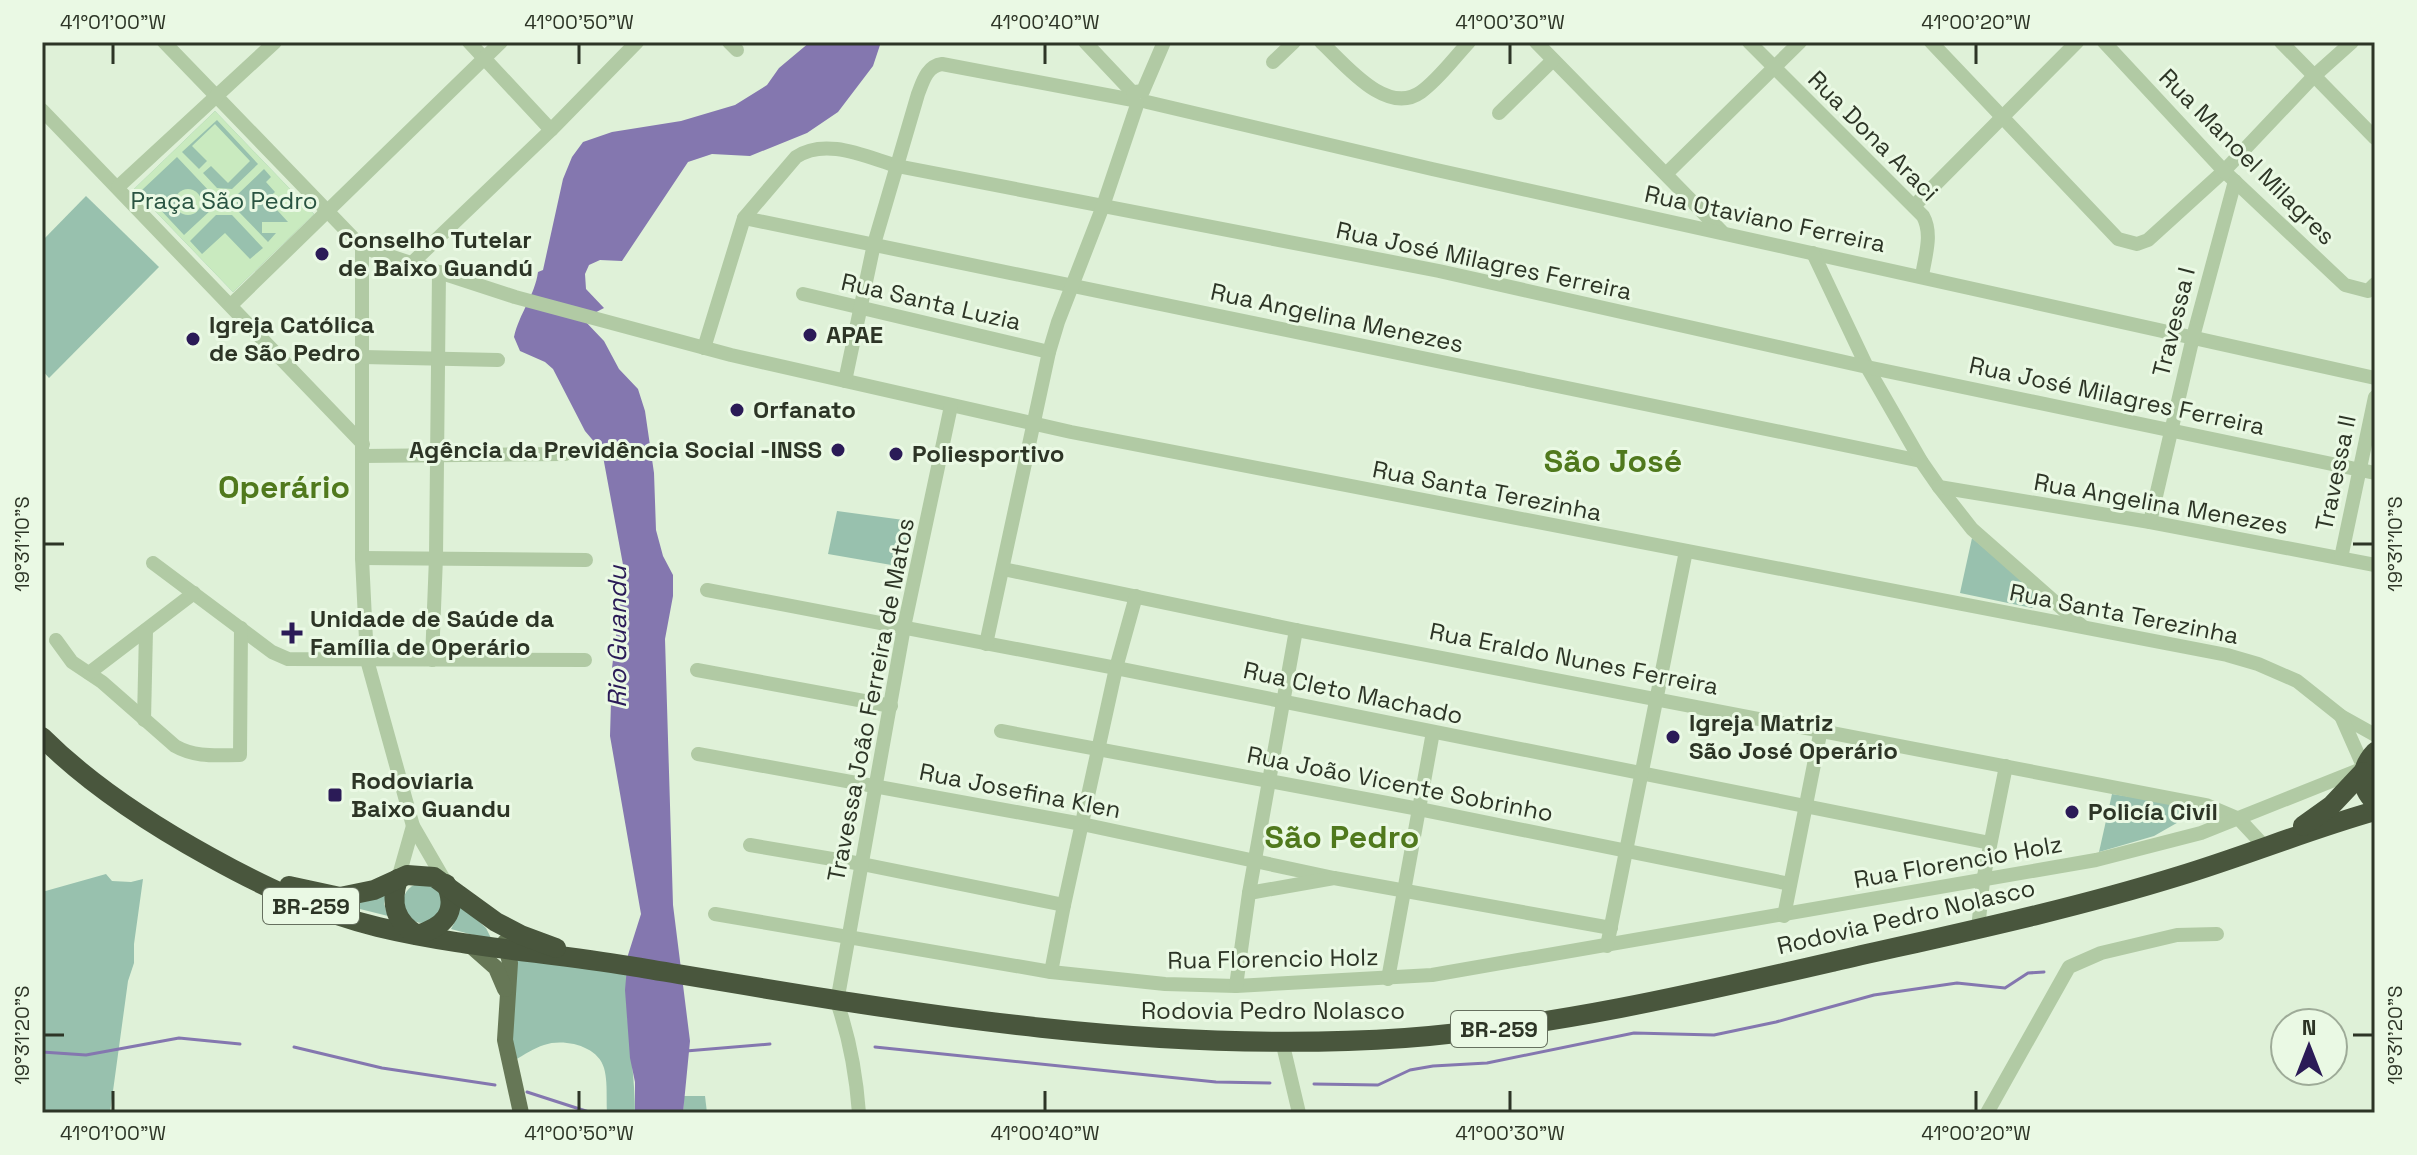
<svg xmlns="http://www.w3.org/2000/svg" width="2417" height="1155" font-family="'Space Grotesk',sans-serif">
<style>
.green{fill:#98c1ae}
.plaza{fill:#c9eabf;fill-rule:evenodd}
.water{fill:#8477af}
.lines{fill:none;stroke-linecap:round;stroke-linejoin:round}
.stream{stroke:#8477af;stroke-width:3}
.minor{stroke:#b1caa4;stroke-width:14}
.major{stroke:#667756;stroke-width:16}
.highway{stroke:#49563d;stroke-width:20}
.ticks{fill:none;stroke:#2d3526;stroke-width:3}
.poi-dot{fill:#2b1b57;stroke:#eaf9e4;stroke-width:3}
.labels{text-anchor:middle;stroke-width:6;stroke-linejoin:round;paint-order:stroke}
.shield{fill:#eaf9e4;stroke:#66705f;stroke-width:2}
.shield-label{font-size:22px;font-weight:bold;fill:#2d3526}
.street-label{font-size:24px;fill:#2d3526;stroke:#eaf9e4}
.park-label{font-size:24px;fill:#295341;stroke:#eaf9e4}
.poi-label{font-size:24px;font-weight:bold;fill:#2d3526;stroke:#eaf9e4;text-anchor:start}
.water-label{font-size:26px;font-style:italic;fill:#2b1b57;stroke:#eaf9e4}
.district-label{font-size:32px;font-weight:bold;fill:#50791d;stroke:#eaf9e4}
.neatline{fill:none;stroke:#2d3526;stroke-width:3}
.ticks-label{font-size:20px;text-anchor:middle;fill:#2d3526}
</style>
<rect width="100%" height="100%" fill="#dff1d8"/>
<g class="green">
<polygon points="215,111 314,214 233,292 134,189"/>
<polygon points="86,196 159,267 49,378 42,370 42,241"/>
<polygon points="837,511 911,521 903,567 828,554"/>
<polygon points="1972,538 2046,600 2032,608 1960,593"/>
<polygon points="2112,794 2203,808 2154,836 2099,852"/>
<polygon points="106,874 112,881 131,882 143,879 134,944 134,963 128,981 110,1113 42,1113 42,892"/>
<circle cx="423" cy="903" r="20"/>
<polygon points="387,891 384,904 388,916 344,905"/>
<polygon points="460,904 486,928 492,940 451,929 457,918"/>
<path d="M513,956L627,971C624,1019 635,1065 635,1113H607C606,1099 608,1082 604,1068C598,1046 564,1038 544,1045C534,1048 524,1055 515,1060L512,1048Z"/>
<polygon points="684,1096 705,1096 707,1113 683,1113"/>
</g>
<g class="plaza">
<path d="M215,111L314,214L233,292L134,189ZM217,120L258,164L232,189L217,188L203,173L211,166L228,183L250,161L215,124L192,146L207,161L199,169L182,152ZM177,157L211,193L209,201L211,210L184,235L142,190ZM264,169L271,177L266,182L275,192L267,199L288,222H262V233H276L268,242L237,210V195ZM216,215H232L263,248L250,259L225,233L202,254L190,241Z"/>
<circle cx="188" cy="202" r="13"/>
</g>
<path class="water" d="M810,42H881L873,66L838,112L807,133L750,156L712,154L688,162L622,261L600,260L589,265L585,274L586,289L604,308L583,319L604,341L619,369L638,389L645,411L654,473L656,530L663,556L673,575V596L665,639L673,905L690,1041L683,1113H635V1082L630,1058L625,990L628,955L641,914L610,736L612,668L624,570L602,451L585,431L553,369L545,362L520,351L514,337C519,314 535,295 538,272L543,270L563,179L572,157L583,142L612,132L681,121L735,105L767,85L779,68Z"/>
<g class="lines">
<g class="stream">
<polyline points="294,1047 382,1068 495,1085"/>
<polyline points="875,1047 1216,1082 1270,1083"/>
<polyline points="686,1051 770,1044"/>
<polyline points="42,1052 86,1055 179,1038 240,1044"/>
<polyline points="1314,1084 1378,1085 1410,1070 1433,1066 1487,1063 1634,1033 1714,1035 1776,1022 1874,995 1957,983 2005,988 2028,973 2044,972"/>
<polyline points="527,1092 592,1113"/>
</g>
<g class="minor">
<polyline points="164,42 362,247 515,297 731,355 1071,432 2227,655 2258,664 2297,681 2341,716 2375,735"/>
<polyline points="469,42 551,130"/>
<polyline points="729,42 737,50"/>
<polyline points="1085,42 1134,94"/>
<path d="M1321,42C1344,63 1386,117 1421,92C1439,79 1454,58 1469,42"/>
<polyline points="1536,42 1722,232"/>
<path d="M1749,42L1923,216C1933,234 1925,256 1922,276"/>
<polyline points="1931,42 2118,239 2137,244 2148,240 2224,171 2314,76 2352,42"/>
<polyline points="2104,42 2224,171 2345,285 2368,291 2375,284"/>
<polyline points="2281,42 2375,138"/>
<polyline points="1273,62 1294,42"/>
<polyline points="1147,102 1432,169 2375,378"/>
<polyline points="42,110 363,444"/>
<polyline points="1499,113 1553,60"/>
<polyline points="1666,174 1800,42"/>
<polyline points="118,187 275,42"/>
<polyline points="1914,206 2077,42"/>
<polyline points="744,218 1921,461"/>
<polyline points="362,247 362,558 367,660 413,826 446,883"/>
<polyline points="1813,253 1867,367 1921,461 1939,487 1972,529 2082,626"/>
<polyline points="413,262 551,130 637,42"/>
<polyline points="803,294 1049,352"/>
<polyline points="231,305 501,42"/>
<path d="M704,348L744,218L796,157C826,137 866,157 897,166L1439,271L1867,367L2375,473"/>
<polyline points="363,357 498,360"/>
<path d="M845,381L874,244L918,94C923,81 927,66 942,64L1133,100"/>
<polyline points="363,456 565,454"/>
<polyline points="1939,487 2150,522 2375,565"/>
<polyline points="2150,522 2193,337 2235,181"/>
<polyline points="362,558 586,560"/>
<polyline points="2341,558 2375,397"/>
<polyline points="153,563 272,652 288,659 585,660"/>
<polyline points="1003,569 1296,630 2206,805 2239,819 2265,847"/>
<polyline points="707,590 1116,668 1990,843"/>
<path d="M56,640L72,662L102,682L175,746C196,758 217,755 240,755L241,628"/>
<polyline points="986,644 1049,352 1058,322 1103,206 1137,105 1133,96 1135,92 1143,91 1164,42"/>
<polyline points="432,660 436,557 439,272"/>
<polyline points="697,670 891,706"/>
<polyline points="89,673 194,593"/>
<polyline points="144,720 146,630"/>
<polyline points="1001,731 1419,809 1790,884"/>
<polyline points="698,754 1082,824 1334,878"/>
<polyline points="750,845 862,864 1064,905"/>
<polyline points="398,879 413,826"/>
<polyline points="1249,893 1334,878 1611,928"/>
<polyline points="715,914 1051,972 1165,984 1236,986 1432,975 2096,860 2201,833 2364,768 2341,716"/>
<polyline points="1784,916 1821,729"/>
<polyline points="1978,929 1983,881 2006,766"/>
<polyline points="1607,946 1686,551"/>
<polyline points="1051,972 1064,905 1116,668 1136,596"/>
<polyline points="1388,979 1433,732"/>
<polyline points="1236,986 1249,893 1296,630"/>
<polyline points="1282,1041 1299,1113"/>
<path d="M859,1113C856,1073 850,1039 837,1002L904,627L951,406"/>
<polyline points="1987,1113 2069,967 2101,953 2177,935 2217,934"/>
</g>
<g class="major">
<polyline points="505,942 510,963 505,1040 521,1113"/>
<polyline points="470,945 496,968 505,989"/>
</g>
<g class="highway">
<path d="M42,737C91,786 150,824 210,857C264,887 317,912 378,927C461,947 546,952 630,966C888,1009 1142,1056 1405,1038C1551,1027 1693,994 1836,961C1950,935 2066,911 2179,876C2245,856 2308,830 2375,811"/>
<path d="M2375,752C2360,768 2359,787 2375,802"/>
<polyline points="2303,826 2331,806 2363,772"/>
<path d="M398,879C390,904 395,921 417,935C443,927 459,913 446,884"/>
<polyline points="289,886 340,897 374,890 407,875 434,877 496,922 521,935 556,948"/>
</g>
</g>
<path class="ticks" d="M113,44V64M579,44V64M1045,44V64M1510,44V64M1976,44V64M44,544H64M2353,544H2373M44,1035H64M2353,1035H2373M113,1091V1111M579,1091V1111M1045,1091V1111M1510,1091V1111M1976,1091V1111"/>
<g class="poi-dot">
<circle cx="322" cy="254" r="8"/>
<circle cx="810" cy="335" r="8"/>
<circle cx="193" cy="339" r="8"/>
<circle cx="737" cy="410" r="8"/>
<circle cx="838" cy="450" r="8"/>
<circle cx="896" cy="454" r="8"/>
<path d="M288 621h8v8h8v8h-8v8h-8v-8h-8v-8h8z"/>
<circle cx="1673" cy="737" r="8"/>
<rect x="327" y="787" width="16" height="16" rx="4"/>
<circle cx="2072" cy="812" r="8"/>
</g>
<g class="labels">
<g class="shield">
<rect x="263" y="888" width="96" height="36" rx="6"/>
<rect x="1451" y="1011" width="96" height="36" rx="6"/>
</g>
<g class="shield-label">
<text x="311" y="914">BR-259</text>
<text x="1499" y="1037">BR-259</text>
</g>
<g class="street-label">
<text transform="translate(1873 136) rotate(45)" y="8">Rua Dona Araci</text>
<text transform="translate(2247 157) rotate(45)" y="8">Rua Manoel Milagres</text>
<text transform="translate(1765 219) rotate(12)" y="8">Rua Otaviano Ferreira</text>
<text transform="translate(1484 261) rotate(12)" y="8">Rua José Milagres Ferreira</text>
<text transform="translate(931 302) rotate(13)" y="8">Rua Santa Luzia</text>
<text transform="translate(1337 318) rotate(12)" y="8">Rua Angelina Menezes</text>
<text transform="translate(2174 322) rotate(-76)" y="8">Travessa I</text>
<text transform="translate(2117 396) rotate(12)" y="8">Rua José Milagres Ferreira</text>
<text transform="translate(2336 473) rotate(-78)" y="8">Travessa II</text>
<text transform="translate(1487 491) rotate(11)" y="8">Rua Santa Terezinha</text>
<text transform="translate(2161 504) rotate(10)" y="8">Rua Angelina Menezes</text>
<text transform="translate(2124 614) rotate(11)" y="8">Rua Santa Terezinha</text>
<text transform="translate(1574 659) rotate(11)" y="8">Rua Eraldo Nunes Ferreira</text>
<text transform="translate(1353 693) rotate(12)" y="8">Rua Cleto Machado</text>
<text transform="translate(871 700) rotate(-79)" y="8">Travessa João Ferreira de Matos</text>
<text transform="translate(1400 784) rotate(11)" y="8">Rua João Vicente Sobrinho</text>
<text transform="translate(1020 791) rotate(11)" y="8">Rua Josefina Klen</text>
<text transform="translate(1958 862) rotate(-10)" y="8">Rua Florencio Holz</text>
<text transform="translate(1906 917) rotate(-13)" y="8">Rodovia Pedro Nolasco</text>
<text transform="translate(1273 959) rotate(-1)" y="8">Rua Florencio Holz</text>
<text x="1273" y="1019">Rodovia Pedro Nolasco</text>
</g>
<g class="park-label">
<text x="224" y="209">Praça São Pedro</text>
</g>
<g class="poi-label">
<text x="338" y="248">Conselho Tutelar<tspan x="338" dy="28">de Baixo Guandú</tspan></text>
<text x="209" y="333">Igreja Católica<tspan x="209" dy="28">de São Pedro</tspan></text>
<text x="826" y="343">APAE</text>
<text x="753" y="418">Orfanato</text>
<text x="822" y="458" text-anchor="end">Agência da Previdência Social -INSS</text>
<text x="912" y="462">Poliesportivo</text>
<text x="310" y="627">Unidade de Saúde da<tspan x="310" dy="28">Família de Operário</tspan></text>
<text x="1689" y="731">Igreja Matriz<tspan x="1689" dy="28">São José Operário</tspan></text>
<text x="351" y="789">Rodoviaria<tspan x="351" dy="28">Baixo Guandu</tspan></text>
<text x="2088" y="820">Policía Civil</text>
</g>
<g class="water-label">
<text transform="translate(617 637) rotate(-90)" y="9">Rio Guandu</text>
</g>
<g class="district-label">
<text x="1613" y="472">São José</text>
<text x="284" y="498">Operário</text>
<text x="1342" y="848">São Pedro</text>
</g>
</g>
<rect width="2417" height="1155" fill="none" stroke="#eaf9e4" stroke-width="88"/>
<g transform="translate(2309 1047)"><circle r="38" fill="#eaf9e4" stroke="#9eab98" stroke-width="2"/>
<path d="M0-6L14 30L0 20L-14 30Z" fill="#2b1b57"/>
<text y="-12" font-size="22" font-weight="bold" text-anchor="middle" fill="#2d3526">N</text>
</g>
<rect x="44" y="44" width="2329" height="1067" class="neatline"/>
<g class="ticks-label">
<text x="113" y="29">41°01'00"W</text>
<text x="579" y="29">41°00'50"W</text>
<text x="1045" y="29">41°00'40"W</text>
<text x="1510" y="29">41°00'30"W</text>
<text x="1976" y="29">41°00'20"W</text>
<text transform="translate(22 544) rotate(-90)" y="7">19°31'10"S</text>
<text transform="translate(2395 544) rotate(-90)" y="7">19°31'10"S</text>
<text transform="translate(22 1035) rotate(-90)" y="7">19°31'20"S</text>
<text transform="translate(2395 1035) rotate(-90)" y="7">19°31'20"S</text>
<text x="113" y="1140">41°01'00"W</text>
<text x="579" y="1140">41°00'50"W</text>
<text x="1045" y="1140">41°00'40"W</text>
<text x="1510" y="1140">41°00'30"W</text>
<text x="1976" y="1140">41°00'20"W</text>
</g>
</svg>
